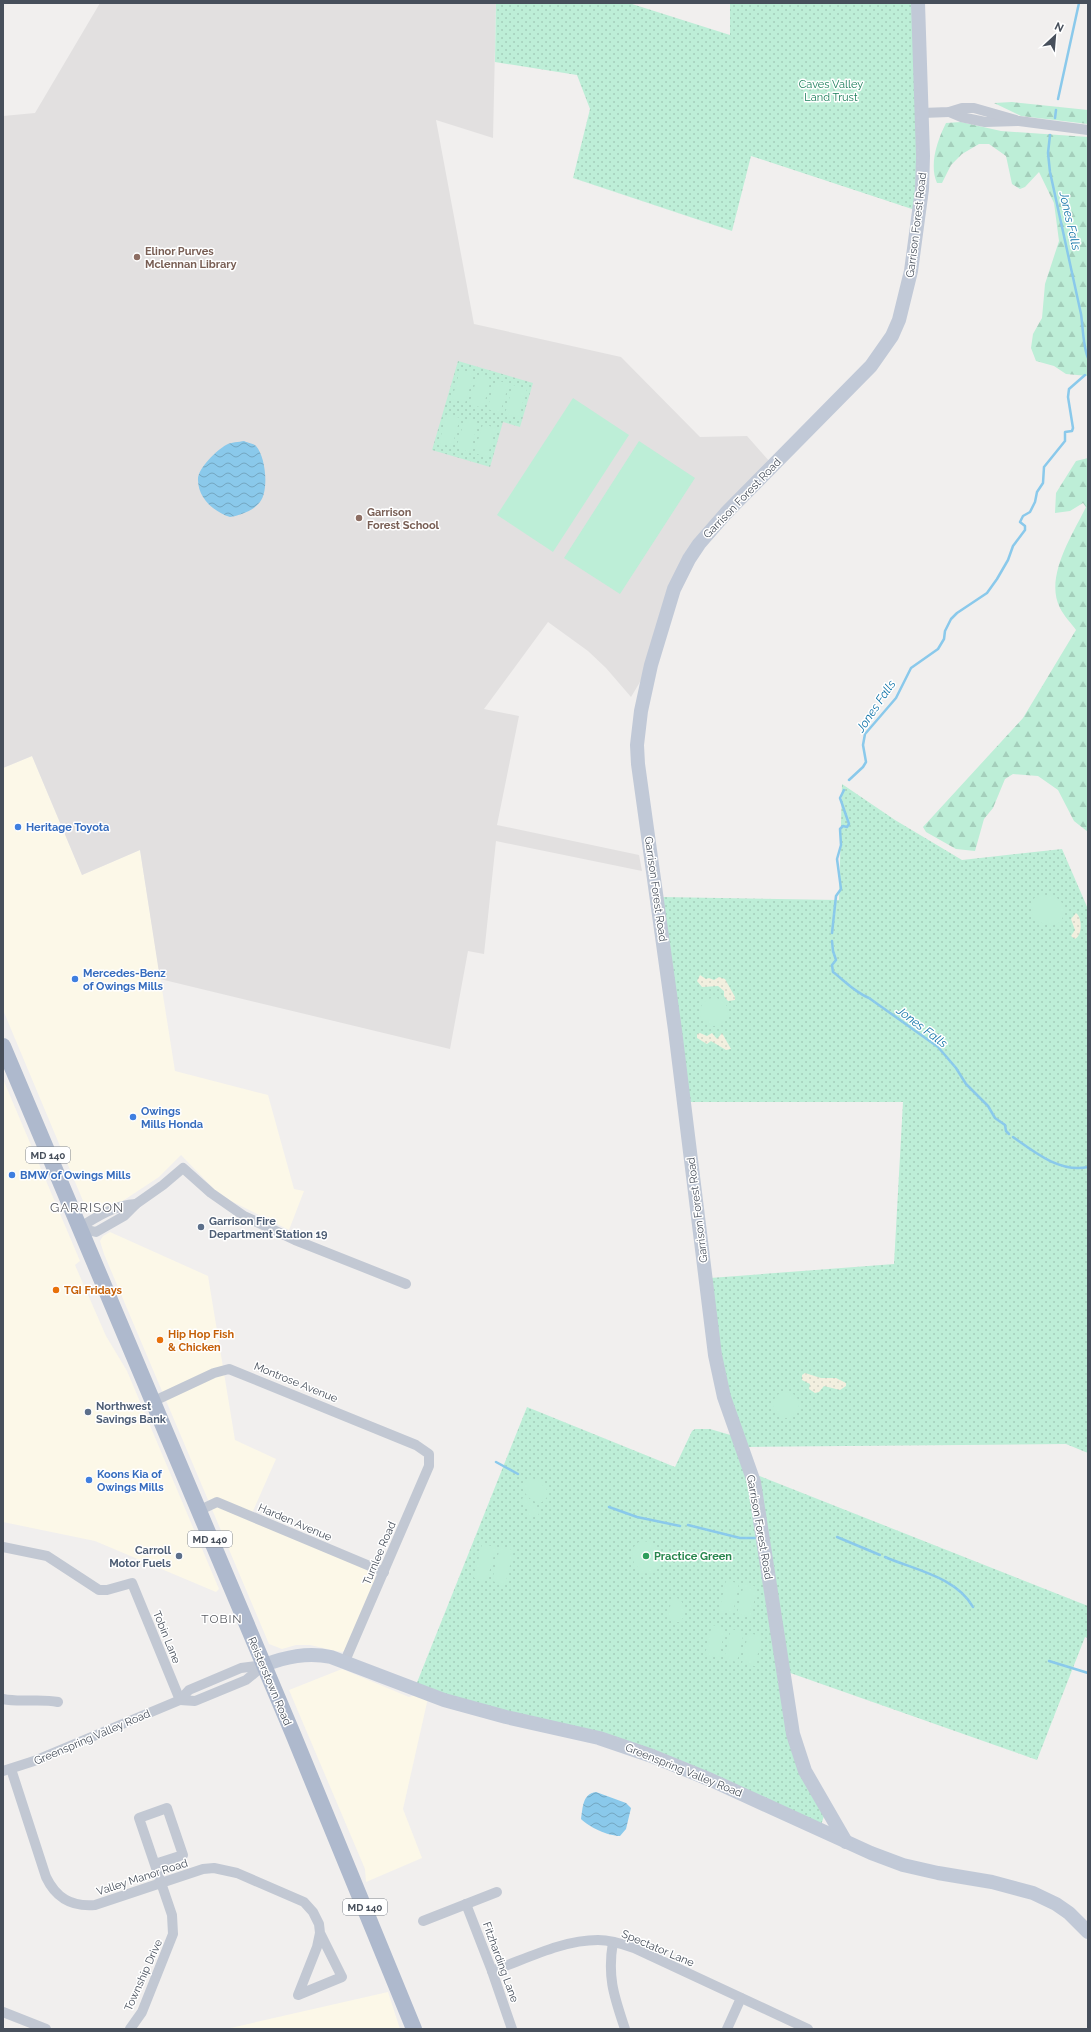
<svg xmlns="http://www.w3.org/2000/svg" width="1091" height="2032" font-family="Raleway,sans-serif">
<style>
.commercial{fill:#fcf8e8}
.education{fill:#e2e0e0}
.green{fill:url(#green-dots)}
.forest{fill:url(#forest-firs)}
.sand{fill:url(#sand-dots)}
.pitch{fill:#bdeed7}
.water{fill:url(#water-waves)}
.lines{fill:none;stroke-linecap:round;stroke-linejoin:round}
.stream{stroke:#8ac9eb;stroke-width:2.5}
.minor{stroke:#c2c8d3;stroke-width:10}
.secondary{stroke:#c1c9d7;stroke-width:14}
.primary{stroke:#aeb9cd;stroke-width:16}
.education-dot{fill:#8d6e63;stroke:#fff;stroke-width:1.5}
.shop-dot{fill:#3f7fe0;stroke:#fff;stroke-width:1.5}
.service-dot{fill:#5c6f8a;stroke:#fff;stroke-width:1.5}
.food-dot{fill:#e8710a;stroke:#fff;stroke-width:1.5}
.leisure-dot{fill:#2e9e5b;stroke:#fff;stroke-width:1.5}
.labels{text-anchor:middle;stroke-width:3;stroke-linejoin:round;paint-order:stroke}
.shield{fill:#fff;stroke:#7e848c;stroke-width:1}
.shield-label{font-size:10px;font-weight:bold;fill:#474f5b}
.park-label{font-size:11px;fill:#187c58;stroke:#fff}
.street-label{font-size:11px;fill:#474f5b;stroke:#fff}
.education-label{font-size:11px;font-weight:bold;fill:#785e54;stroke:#fff;text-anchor:start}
.shop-label{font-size:11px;font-weight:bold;fill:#366cbe;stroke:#fff;text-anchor:start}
.service-label{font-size:11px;font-weight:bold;fill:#4e5e75;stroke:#fff;text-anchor:start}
.food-label{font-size:11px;font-weight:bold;fill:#c56008;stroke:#fff;text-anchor:start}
.leisure-label{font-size:11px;font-weight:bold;fill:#27864d;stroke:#fff;text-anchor:start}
.water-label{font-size:12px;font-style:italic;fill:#0e72a7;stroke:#fff}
.neighbourhood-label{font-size:12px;letter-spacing:1px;fill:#5b5d63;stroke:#fff}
.quarter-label{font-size:13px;letter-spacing:1px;fill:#5b5d63;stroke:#fff}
</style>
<defs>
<pattern id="green-dots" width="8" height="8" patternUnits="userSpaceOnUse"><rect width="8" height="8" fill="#bdeed7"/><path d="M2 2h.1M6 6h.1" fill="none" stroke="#a4cebb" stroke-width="1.8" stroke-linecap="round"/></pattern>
<pattern id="forest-firs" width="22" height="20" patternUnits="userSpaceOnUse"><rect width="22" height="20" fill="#bdeed7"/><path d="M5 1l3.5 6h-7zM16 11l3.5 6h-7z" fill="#a4cebb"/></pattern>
<pattern id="sand-dots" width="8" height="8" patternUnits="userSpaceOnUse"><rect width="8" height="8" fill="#f2efdf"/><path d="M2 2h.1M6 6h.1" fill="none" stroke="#d1cfc2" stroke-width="1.8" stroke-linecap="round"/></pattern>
<pattern id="water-waves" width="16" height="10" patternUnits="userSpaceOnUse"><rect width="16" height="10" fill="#8ac9eb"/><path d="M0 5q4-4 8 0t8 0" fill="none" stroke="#73a6c1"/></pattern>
</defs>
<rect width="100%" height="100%" fill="#f1efee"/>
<g class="commercial">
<polygon points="32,756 82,875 140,850 175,1071 268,1095 294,1189 304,1191 289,1230 231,1201 214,1189 181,1155 159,1177 118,1204 97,1214 90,1213 86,1208 3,1010 3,768"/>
<polygon points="3,1079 80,1261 75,1265 106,1336 127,1371 219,1589 216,1592 95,1541 3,1522"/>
<polygon points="110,1232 208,1276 235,1440 276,1459 249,1520 373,1572 375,1575 375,1580 347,1649 342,1652 336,1651 310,1645 296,1645 282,1649 269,1644 104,1254 100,1241 103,1236"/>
<polygon points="342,1669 409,1697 416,1695 428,1698 403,1809 422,1858 366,1882 365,1869 289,1690"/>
<polygon points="388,1992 400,2029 226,2029"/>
</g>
<polygon class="education" points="100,3 496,3 493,138 436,120 474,324 621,357 700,437 747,436 770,462 708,527 643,677 631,697 606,668 588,651 548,622 484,709 519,716 497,825 639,855 642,871 496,841 484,954 468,951 450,1049 160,979 140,850 82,875 32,756 3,768 3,116 35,113"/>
<g class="green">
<polygon points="496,3 632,4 730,35 730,3 914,3 918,114 915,210 751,156 732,231 573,178 590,109 577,75 495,62"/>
<polygon points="458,361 533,383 520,427 503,422 490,467 432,450"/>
<polygon points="842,784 895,820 962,860 1062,849 1088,909 1088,1453 1066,1444 748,1447 757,1475 1088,1606 1088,1638 1085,1637 1037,1760 779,1669 824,1816 821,1825 713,1775 416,1685 527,1407 675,1467 692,1431 695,1429 710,1429 744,1439 723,1378 710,1278 894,1264 903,1102 688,1102 661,897 839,900"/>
</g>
<g class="forest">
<polygon points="1012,102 1088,110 1088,124 1021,116 994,103"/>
<path d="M961,122L1001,131L1088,137V376L1066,374L1054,366L1036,361L1031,348L1033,334L1042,318L1045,284L1059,241L1054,203L1039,172L1025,187L1020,189L1012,184L1006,156L989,144H979L962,154L951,165L942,183H937C929,165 937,141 946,123Z"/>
<path d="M1088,458V832L1074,821L1058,790L1038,776L1013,774L1005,779L993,808L984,819L975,851L956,849L926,832L923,827L1023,718L1076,630C1071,623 1064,616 1060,608C1044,577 1073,534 1086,507L1083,503L1070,511L1055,513L1056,493L1076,461Z"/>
</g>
<g class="sand">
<path d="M1076,913C1082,917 1083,935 1075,939L1071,936L1075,930L1071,919Z"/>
<polygon points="700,975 706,979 709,978 714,980 719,977 725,979 735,997 735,1000 728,1001 724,996 724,991 718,986 702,987 697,981"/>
<polygon points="700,1033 707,1036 712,1033 717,1039 722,1033 731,1049 726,1050 711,1041 707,1044 697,1038 697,1034"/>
<polygon points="805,1373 821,1378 836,1378 846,1383 846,1386 840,1390 824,1386 819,1392 815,1393 809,1389 810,1384 802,1380 802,1375"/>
</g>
<g class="pitch">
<polygon points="460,370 474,374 465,403 452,399"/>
<polygon points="478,375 491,379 483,408 469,404"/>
<polygon points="496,380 509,384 500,413 487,409"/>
<polygon points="513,385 527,389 518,418 505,414"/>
<polygon points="573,398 629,435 553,552 497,515"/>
<polygon points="447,414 460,418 452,447 439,443"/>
<polygon points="465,419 478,423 470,452 456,448"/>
<polygon points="483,424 496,428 487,457 474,453"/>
<polygon points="639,441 695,478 620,594 564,558"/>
<path d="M1045,895L1055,896L1063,904C1069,932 1039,930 1031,912L1032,900L1038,896Z"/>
<circle cx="714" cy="1012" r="14"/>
<circle cx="786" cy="1405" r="13"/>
<path d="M531,1478L538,1480L547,1490V1497C541,1508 531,1501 525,1493V1481Z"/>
<polygon points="523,1497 525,1497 529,1504 538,1510 539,1514 536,1517 529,1517 527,1509 521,1503"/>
<path d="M641,1541C653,1540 662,1552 661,1564L652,1574L643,1573L634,1563C631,1555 631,1545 641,1541Z"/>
<polygon points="482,1544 496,1547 487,1581 474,1578"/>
<polygon points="500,1547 514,1550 505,1585 492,1581"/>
<polygon points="726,1581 739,1583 733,1613 719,1611"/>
<polygon points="744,1584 757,1587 751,1617 737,1614"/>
<polygon points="675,1598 680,1599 683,1604 685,1616 679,1622 674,1622 668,1617 671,1602"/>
<polygon points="712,1625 725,1628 719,1658 705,1655"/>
<polygon points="731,1629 744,1632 737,1662 724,1659"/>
<polygon points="748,1633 762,1636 755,1666 742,1664"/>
</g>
<g class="water">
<path d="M244,441C248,443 253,443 256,446C266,457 269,491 260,502C253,511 241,515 230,517C214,512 198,498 198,480C197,469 217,450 226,445C231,442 239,442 244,441Z"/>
<path d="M596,1792L626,1803L631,1808L626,1829L620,1836C608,1836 589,1827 581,1819C583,1808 582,1794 596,1792Z"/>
</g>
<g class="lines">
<g class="stream">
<polyline points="1058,99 1079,3"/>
<polyline points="1055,118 1056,110"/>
<path d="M1050,135L1048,153L1050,172L1081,314C1083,327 1083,347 1088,358"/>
<polyline points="849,780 863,767 866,762 863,745 865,734 896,698 911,668 938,649 944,639 945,631 951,619 957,613 987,593 997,579 1008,560 1013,546 1025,530 1025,526 1020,522 1023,516 1030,512 1035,502 1037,492 1043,483 1044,467 1065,441 1065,432 1072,431 1073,428 1068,397 1069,389 1085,375"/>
<polyline points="832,933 836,896 841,889 837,859 841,845 840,829 843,826 847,827 849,824 840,798 844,790"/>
<path d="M832,941L833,951L836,960L832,965L833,972C845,981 854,992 869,998L938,1047L956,1068L966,1084L988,1106L995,1118L1005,1125L1006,1131L1009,1134"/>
<path d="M1013,1137C1034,1152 1060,1173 1088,1167"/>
<polyline points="496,1462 518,1474"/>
<polyline points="609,1507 637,1517 680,1526"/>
<polyline points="688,1525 740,1538 755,1538"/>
<polyline points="837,1537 880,1555"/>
<path d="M885,1557C915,1570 956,1577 973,1607"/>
<polyline points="1049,1661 1088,1673"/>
</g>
<g class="minor">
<polyline points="949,112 961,117 985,122 1019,121 1088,130"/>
<polyline points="922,113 949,112 962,108 974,108 1016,120"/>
<polyline points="79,1228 96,1232 124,1216 136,1204 163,1185 183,1168 211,1193 244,1216 295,1240 406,1284"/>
<path d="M79,1228C96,1217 115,1205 136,1204"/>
<polyline points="152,1402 214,1373 229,1369 416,1445 429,1454 429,1466 345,1661"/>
<polyline points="198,1511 217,1502 384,1572"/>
<polyline points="3,1547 47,1556 99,1590 107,1590 132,1583 180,1700"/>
<path d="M3,1699C21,1703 39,1698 58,1702"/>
<polyline points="180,1700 195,1701 246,1680 263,1666"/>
<path d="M11,1769L46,1877C56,1898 71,1907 95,1905L203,1869L214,1868L237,1873L304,1902L313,1912L319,1924L320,1933L342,1977L298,1995L317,1947L320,1933"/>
<polyline points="3,1771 34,1761 180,1700 189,1690 241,1668 264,1665"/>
<polyline points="466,1904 492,1971 512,2029"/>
<polyline points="423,1921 497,1892"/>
<path d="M613,1942C607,1977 614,1996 625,2029"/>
<path d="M492,1971C526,1959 562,1940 598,1940C610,1940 623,1944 634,1948L808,2029"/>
<polyline points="3,2012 46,2029"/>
<polyline points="130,2029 142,2012 173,1934 172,1915 139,1818 167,1808 183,1855 155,1864"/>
<polyline points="727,2029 741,1998"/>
</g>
<g class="secondary">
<path d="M264,1665C286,1657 307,1652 331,1657L444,1700L506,1717L599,1738L652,1756L711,1780L871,1853L903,1865L938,1873L992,1882L1033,1893L1056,1904L1069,1913L1088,1932"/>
<polyline points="846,1842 805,1771 793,1734 754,1482 724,1397 715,1355 675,1030 638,764 637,745 641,711 651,665 674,589 689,559 699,544 726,513 871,366 892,336 899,320 911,271 922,189 923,156 918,3"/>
</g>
<polyline class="primary" points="3,1046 293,1734 414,2029"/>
</g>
<g class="education-dot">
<circle cx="137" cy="257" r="4"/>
<circle cx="359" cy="518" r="4"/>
</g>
<g class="shop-dot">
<circle cx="18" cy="827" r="4"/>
<circle cx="75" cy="979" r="4"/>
<circle cx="133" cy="1117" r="4"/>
<circle cx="12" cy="1175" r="4"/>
<circle cx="89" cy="1480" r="4"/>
</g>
<g class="service-dot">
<circle cx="201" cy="1227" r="4"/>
<circle cx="88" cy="1412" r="4"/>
<circle cx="179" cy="1556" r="4"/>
</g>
<g class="food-dot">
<circle cx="56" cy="1290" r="4"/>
<circle cx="160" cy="1340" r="4"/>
</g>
<circle class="leisure-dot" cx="646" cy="1556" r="4"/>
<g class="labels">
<g class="shield">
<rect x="26" y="1147" width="44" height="16" rx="3"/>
<rect x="188" y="1531" width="44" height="16" rx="3"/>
<rect x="343" y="1899" width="44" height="16" rx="3"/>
</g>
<g class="shield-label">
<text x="48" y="1159">MD 140</text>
<text x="210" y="1543">MD 140</text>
<text x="365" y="1911">MD 140</text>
</g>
<g class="park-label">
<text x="831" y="88">Caves Valley<tspan x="831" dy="13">Land Trust</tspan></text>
</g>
<g class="street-label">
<text transform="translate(916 225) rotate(-83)" y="4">Garrison Forest Road</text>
<text transform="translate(742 498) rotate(-46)" y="4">Garrison Forest Road</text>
<text transform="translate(656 889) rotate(82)" y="4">Garrison Forest Road</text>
<text transform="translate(697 1210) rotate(-97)" y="4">Garrison Forest Road</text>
<text transform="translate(296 1382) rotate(22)" y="4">Montrose Avenue</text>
<text transform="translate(295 1522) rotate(23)" y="4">Harden Avenue</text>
<text transform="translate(760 1527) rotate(80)" y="4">Garrison Forest Road</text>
<text transform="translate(379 1553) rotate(-67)" y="4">Turnlee Road</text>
<text transform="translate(167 1637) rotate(68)" y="4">Tobin Lane</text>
<text transform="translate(270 1681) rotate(67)" y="4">Reisterstown Road</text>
<text transform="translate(92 1737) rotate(-23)" y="4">Greenspring Valley Road</text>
<text transform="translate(684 1770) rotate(22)" y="4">Greenspring Valley Road</text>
<text transform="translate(142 1877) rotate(-18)" y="4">Valley Manor Road</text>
<text transform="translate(658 1948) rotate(23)" y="4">Spectator Lane</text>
<text transform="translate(501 1962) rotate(70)" y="4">Fitzharding Lane</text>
<text transform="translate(143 1975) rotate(-66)" y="4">Township Drive</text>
</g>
<g class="education-label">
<text x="145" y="255">Elinor Purves<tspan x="145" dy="13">Mclennan Library</tspan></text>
<text x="367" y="516">Garrison<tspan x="367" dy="13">Forest School</tspan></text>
</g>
<g class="shop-label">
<text x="26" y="831">Heritage Toyota</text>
<text x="83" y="977">Mercedes-Benz<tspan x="83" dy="13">of Owings Mills</tspan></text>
<text x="141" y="1115">Owings<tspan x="141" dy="13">Mills Honda</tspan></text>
<text x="20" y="1179">BMW of Owings Mills</text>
<text x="97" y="1478">Koons Kia of<tspan x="97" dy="13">Owings Mills</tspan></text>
</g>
<g class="service-label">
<text x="209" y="1225">Garrison Fire<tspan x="209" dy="13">Department Station 19</tspan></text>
<text x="96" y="1410">Northwest<tspan x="96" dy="13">Savings Bank</tspan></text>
<text x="171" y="1554" text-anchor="end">Carroll<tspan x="171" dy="13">Motor Fuels</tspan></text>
</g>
<g class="food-label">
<text x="64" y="1294">TGI Fridays</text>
<text x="168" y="1338">Hip Hop Fish<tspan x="168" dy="13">&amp; Chicken</tspan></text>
</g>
<g class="leisure-label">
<text x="654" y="1560">Practice Green</text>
</g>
<g class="water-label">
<text transform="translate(1070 221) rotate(77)" y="4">Jones Falls</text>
<text transform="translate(876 706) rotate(-56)" y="4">Jones Falls</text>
<text transform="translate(922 1027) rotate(37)" y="4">Jones Falls</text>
</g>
<g class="neighbourhood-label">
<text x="222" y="1623">TOBIN</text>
</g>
<g class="quarter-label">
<text x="87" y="1212">GARRISON</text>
</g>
</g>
<rect width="1091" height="2032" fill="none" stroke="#474f5b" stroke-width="8"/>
<g transform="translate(1055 36) rotate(26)" stroke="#ffffff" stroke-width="3" paint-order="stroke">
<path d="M0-3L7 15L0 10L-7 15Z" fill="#474f5b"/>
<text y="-6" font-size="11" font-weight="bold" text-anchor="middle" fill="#474f5b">N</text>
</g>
</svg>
